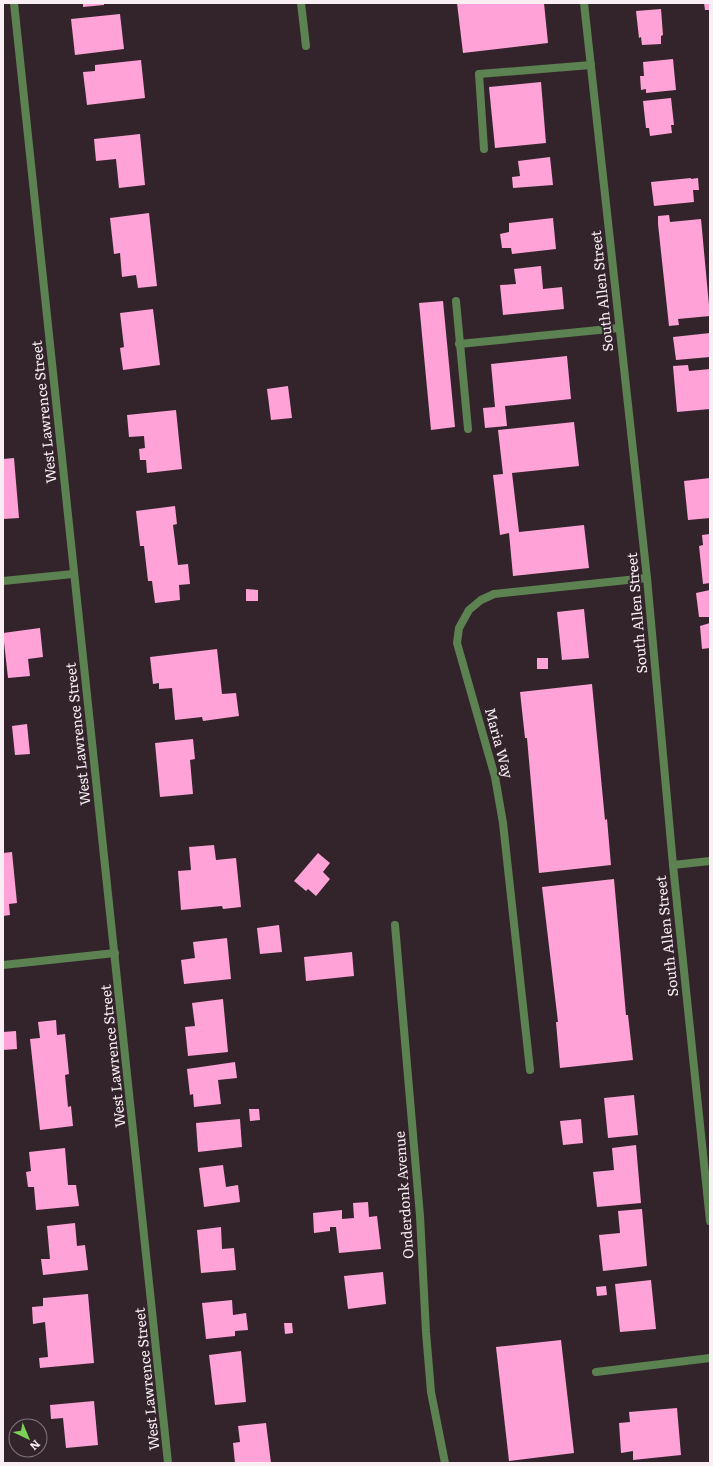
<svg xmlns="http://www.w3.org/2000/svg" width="713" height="1466" font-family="Literata,serif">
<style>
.building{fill:#fea2d7}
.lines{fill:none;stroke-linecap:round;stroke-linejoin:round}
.lane{stroke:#5d8251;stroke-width:8}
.street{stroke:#5d8251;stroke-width:8}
.labels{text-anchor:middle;stroke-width:4;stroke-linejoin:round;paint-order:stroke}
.street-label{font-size:14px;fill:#f9eef4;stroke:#33242c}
</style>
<rect width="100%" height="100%" fill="#33242c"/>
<g class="building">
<polygon points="83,3 104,3 104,5 83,7"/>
<polygon points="457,3 544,3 548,43 463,53"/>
<polygon points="704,3 710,3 710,10 705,10"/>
<polygon points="661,9 663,35 661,36 661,44 642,45 641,37 639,38 636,11"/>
<polygon points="120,14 124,49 75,55 71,19"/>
<polygon points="673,59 676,90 646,93 646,89 641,90 640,76 644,76 643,62"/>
<polygon points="141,60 145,98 87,105 83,72 95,71 95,65"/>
<polygon points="541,82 546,143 495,148 489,87"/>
<polygon points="671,98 674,125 671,125 672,133 650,136 649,128 646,128 643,101"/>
<polygon points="140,134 145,185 119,188 116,159 96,161 94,139"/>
<polygon points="550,157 553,185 513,188 512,177 520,176 518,161"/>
<polygon points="691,178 691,179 698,178 699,190 693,190 694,202 654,206 651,182"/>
<polygon points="149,213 157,286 138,288 136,275 122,277 120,253 114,254 110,218"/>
<polygon points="669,215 670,222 701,219 710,316 678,319 679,325 669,326 658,224 658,216"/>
<polygon points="553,218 556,249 512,254 511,248 502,248 500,234 509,232 509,223"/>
<polygon points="541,266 543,289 562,287 564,309 503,315 500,285 516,284 514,269"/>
<polygon points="443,301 455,427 431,430 419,303"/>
<polygon points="153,309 160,365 123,370 120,348 124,347 120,313"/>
<polygon points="710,333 710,357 676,360 673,337"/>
<polygon points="567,356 571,399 505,406 507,426 485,428 483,408 495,407 491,364"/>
<polygon points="688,365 689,371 710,369 710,409 677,412 673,366"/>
<polygon points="288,386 292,418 271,420 267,389"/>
<polygon points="176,410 182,469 147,473 146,460 140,460 139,449 145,448 144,436 129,437 127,415"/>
<polygon points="574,422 579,466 512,473 519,532 584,525 589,568 513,576 509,533 500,535 493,475 503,474 498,430"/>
<polygon points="14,458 19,518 3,519 3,459"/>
<polygon points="710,478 710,518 688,520 684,481"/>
<polygon points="175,506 177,524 173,525 178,565 188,564 190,584 179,585 180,600 155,603 152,581 148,581 144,546 140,546 136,511"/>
<polygon points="710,534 710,583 703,584 699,546 703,545 702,535"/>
<polygon points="246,589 258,590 258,601 246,601"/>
<polygon points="710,590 710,617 699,617 696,593"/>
<polygon points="584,609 589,658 562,660 557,612"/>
<polygon points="710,623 710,648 702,649 700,626"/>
<polygon points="40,628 43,657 28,659 30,676 8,678 3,633"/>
<polygon points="217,649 222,694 236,693 239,716 203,721 202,717 175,720 172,688 159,689 159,683 153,684 150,657"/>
<rect x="537" y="658" width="11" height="11"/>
<polygon points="592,684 605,820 607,819 611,865 539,873 527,738 525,738 520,692"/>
<polygon points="27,724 30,754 15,755 12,726"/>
<polygon points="193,739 195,759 190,760 193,794 160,797 155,743"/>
<polygon points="214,845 216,860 236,858 241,907 223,909 222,906 181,910 178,871 191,870 189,847"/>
<polygon points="12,852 17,903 9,904 10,915 3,916 3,853"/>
<polygon points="318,853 330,863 323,872 330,879 316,896 308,889 306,891 294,881"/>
<polygon points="614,879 626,1015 628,1015 633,1060 560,1068 556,1022 558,1022 542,887"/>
<polygon points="279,925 282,952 260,954 257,928"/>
<polygon points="227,938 231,979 184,984 181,960 195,958 193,942"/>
<polygon points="352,952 354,976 306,981 304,957"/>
<polygon points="223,999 228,1052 188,1056 185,1027 195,1026 192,1003"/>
<polygon points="56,1020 57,1035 65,1034 69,1074 65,1075 68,1107 71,1106 73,1126 40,1130 30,1039 40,1038 38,1022"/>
<polygon points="16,1031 17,1049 3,1050 3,1032"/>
<polygon points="235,1062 237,1078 218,1080 221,1104 194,1107 193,1094 190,1095 187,1069"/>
<polygon points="634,1095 638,1135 608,1138 604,1098"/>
<polygon points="249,1109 259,1109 260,1120 250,1121"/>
<polygon points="240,1119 242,1147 198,1152 196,1123"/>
<polygon points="581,1119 583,1143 563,1145 560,1121"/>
<polygon points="636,1145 641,1203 597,1207 593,1172 614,1170 612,1148"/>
<polygon points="65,1148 68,1185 76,1185 79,1206 36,1210 34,1187 28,1187 26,1172 31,1171 29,1152"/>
<polygon points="223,1165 226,1187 238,1185 240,1202 204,1207 199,1168"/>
<polygon points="368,1202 369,1217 377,1216 381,1249 339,1253 336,1227 330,1227 330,1231 314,1233 313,1213 342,1210 342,1219 354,1218 353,1203"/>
<polygon points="642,1209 647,1266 603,1271 599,1235 620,1233 618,1211"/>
<polygon points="75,1223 77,1246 85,1245 88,1270 43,1275 41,1259 50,1259 47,1226"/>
<polygon points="221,1227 222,1249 234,1248 236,1270 201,1273 197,1230"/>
<polygon points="383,1272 386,1304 348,1309 344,1276"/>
<polygon points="651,1280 656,1329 620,1332 615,1284"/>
<polygon points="606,1286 607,1295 597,1296 596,1287"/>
<polygon points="88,1294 94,1363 40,1368 39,1358 48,1357 45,1322 33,1324 32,1307 43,1306 43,1298"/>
<polygon points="232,1300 233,1315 246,1313 248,1330 235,1331 235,1336 206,1339 202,1303"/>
<polygon points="284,1323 292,1323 293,1333 285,1334"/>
<polygon points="561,1340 574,1453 509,1461 496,1347"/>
<polygon points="241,1351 246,1402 215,1405 209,1355"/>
<polygon points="94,1401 98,1445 66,1448 63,1418 51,1419 50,1405"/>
<polygon points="677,1408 681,1455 633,1460 633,1451 621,1453 619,1423 630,1422 629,1412"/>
<polygon points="266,1423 271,1463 235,1463 233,1443 240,1442 238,1426"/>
</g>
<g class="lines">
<g class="lane">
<polyline points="484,149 479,74 591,65"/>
<polyline points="456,301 468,429"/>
<polyline points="459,344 619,328"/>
<polyline points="530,1070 503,823 495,777 457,643 459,628 469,610 481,600 494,594 647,578"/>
<polyline points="596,1372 710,1358"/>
</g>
<g class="street">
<polyline points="14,3 168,1463"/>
<polyline points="301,3 306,46"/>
<polyline points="584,3 647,578 673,865 710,1221"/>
<polyline points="3,581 73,574"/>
<polyline points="673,865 710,861"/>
<polyline points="395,925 420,1216 426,1332 431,1392 445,1463"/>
<polyline points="3,965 115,953"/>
</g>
</g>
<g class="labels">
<g class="street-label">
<text transform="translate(602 291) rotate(-96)" y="5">South Allen Street</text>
<text transform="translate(44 412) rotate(-96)" y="5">West Lawrence Street</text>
<text transform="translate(637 613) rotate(-95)" y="5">South Allen Street</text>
<text transform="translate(78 734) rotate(-96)" y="5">West Lawrence Street</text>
<text transform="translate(499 743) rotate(75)" y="5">Maria Way</text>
<text transform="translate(667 936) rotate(-96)" y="5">South Allen Street</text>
<text transform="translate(113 1056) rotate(-96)" y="5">West Lawrence Street</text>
<text transform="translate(404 1195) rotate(-94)" y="5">Onderdonk Avenue</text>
<text transform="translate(147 1379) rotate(-96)" y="5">West Lawrence Street</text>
</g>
</g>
<rect width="713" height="1466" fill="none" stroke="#f9eef4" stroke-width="8"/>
<g transform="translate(28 1438) rotate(136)"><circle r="19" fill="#33242c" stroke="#82757c"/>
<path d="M0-3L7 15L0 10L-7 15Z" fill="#79d158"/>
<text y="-6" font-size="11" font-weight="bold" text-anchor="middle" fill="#f9eef4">N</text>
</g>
</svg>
